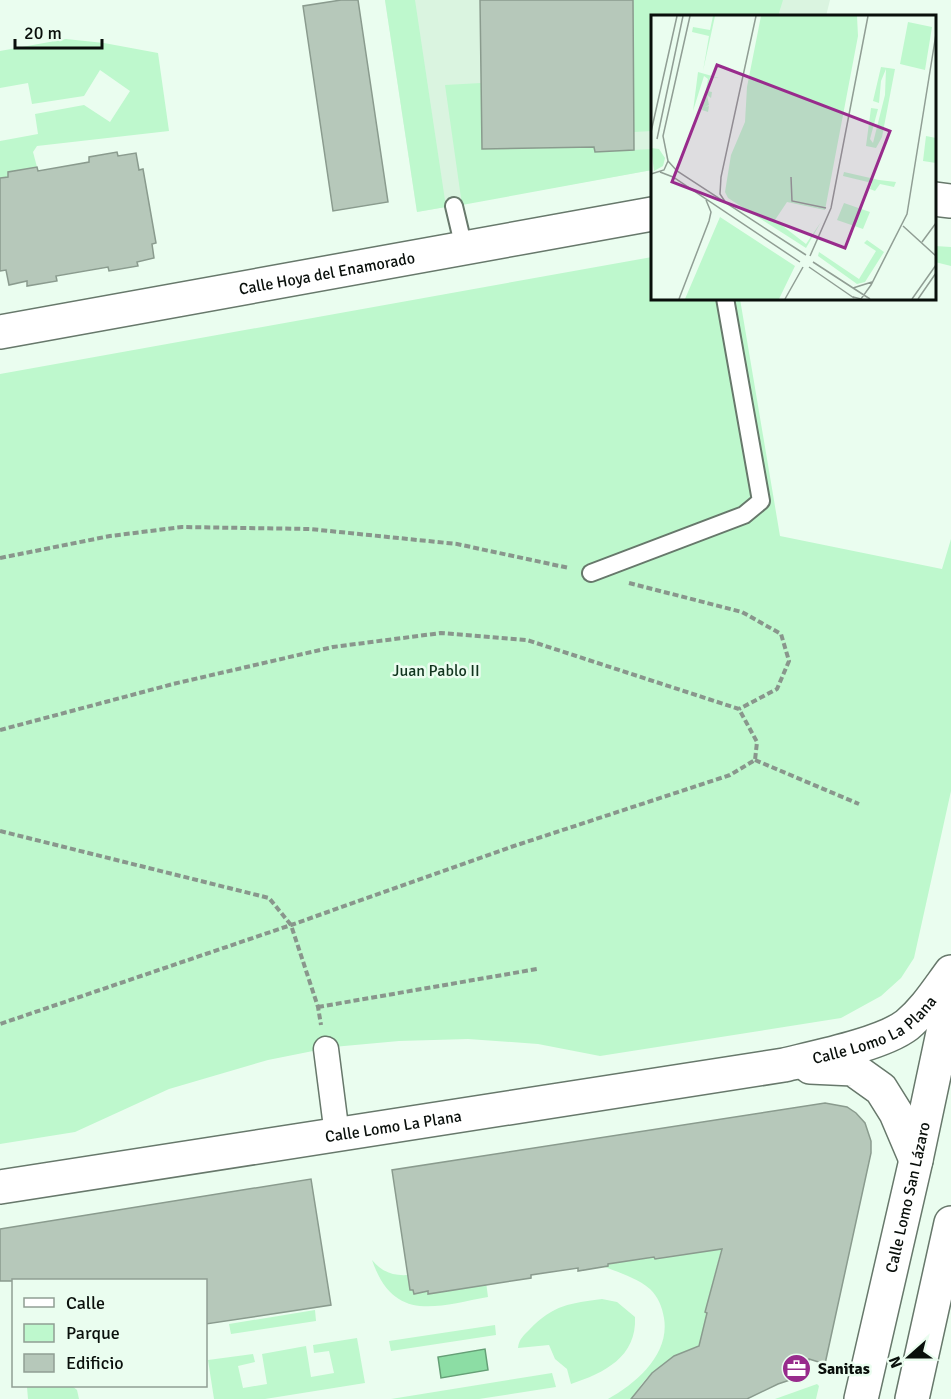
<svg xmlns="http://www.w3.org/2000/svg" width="951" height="1399" font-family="Signika,sans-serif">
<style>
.built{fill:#daf4e0}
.green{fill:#bef8cd}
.water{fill:#8cdda4;stroke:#659f76;stroke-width:1.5}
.building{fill:#b6c8ba;stroke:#8a9b8e;stroke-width:1.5}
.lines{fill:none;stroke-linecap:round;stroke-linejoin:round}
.service-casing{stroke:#67786b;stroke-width:20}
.pedestrian-casing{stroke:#67786b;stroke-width:27}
.minor-casing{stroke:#67786b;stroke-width:36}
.tertiary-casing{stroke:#67786b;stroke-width:36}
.path{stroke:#89968c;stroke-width:4;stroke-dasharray:6 3;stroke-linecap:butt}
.service{stroke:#fff;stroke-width:16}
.pedestrian{stroke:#fff;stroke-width:24}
.minor{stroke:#fff;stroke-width:33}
.tertiary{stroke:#fff;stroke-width:33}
.labels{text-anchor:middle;stroke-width:5;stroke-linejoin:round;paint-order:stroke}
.street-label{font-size:16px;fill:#090f0b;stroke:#eafdef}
.park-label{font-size:16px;fill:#11341e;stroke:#eafdef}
.poi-label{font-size:16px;font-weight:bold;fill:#090f0b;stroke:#eafdef;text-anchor:start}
.inset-road{fill:none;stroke:#909e94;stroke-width:1.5}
.view{fill:#982b8c;fill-opacity:0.15;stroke:#982b8c;stroke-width:3}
.inset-edge{fill:none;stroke:#090f0b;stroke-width:3}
</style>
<rect width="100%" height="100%" fill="#eafdef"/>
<polygon class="built" points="385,0 830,0 826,16 652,16 652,170 417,212"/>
<g class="green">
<polygon points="385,0 415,0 446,207 417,212"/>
<polygon points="633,0 783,0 778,16 652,16 652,131 634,132"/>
<polygon points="66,39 104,43 158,53 169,131 37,146 33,152 37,167 8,172 8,177 0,178 0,141 38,134 35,114 84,105 110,122 130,91 100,70 84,96 32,104 28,83 0,88 0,51"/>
<polygon points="481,83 483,149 594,147 595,152 652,149 652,170 462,205 445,85"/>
<polygon points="935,246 951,247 951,266 935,262"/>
<polygon points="652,257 652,298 740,299 780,536 942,569 951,539 951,791 914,958 901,978 881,996 841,1018 600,1056 538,1044 468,1039 399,1041 333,1047 268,1060 169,1089 75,1132 0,1144 0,374"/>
<path d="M723,1243L705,1312L707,1313L699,1346C673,1357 645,1371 633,1399H608C637,1383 670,1354 664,1318C662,1306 658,1297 650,1289C637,1278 620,1273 605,1267L608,1266V1264L654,1257L655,1259L684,1254Z"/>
<path d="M372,1260C382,1272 393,1276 408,1275L410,1290H413L414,1294L428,1291V1294L486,1282L488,1297C437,1306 394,1324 372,1260Z"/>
<path d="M602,1299L617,1302L635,1317C637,1357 604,1373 571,1384L567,1369L555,1359L549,1345L518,1348C519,1339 524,1335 530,1329C553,1305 571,1303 602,1299Z"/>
<polygon points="315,1310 316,1321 231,1334 229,1324"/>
<polygon points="495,1325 496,1335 391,1351 389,1341"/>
<polygon points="357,1338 365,1383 265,1399 214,1399 208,1360 253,1354 255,1362 238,1366 243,1388 267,1384 262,1354 306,1346 311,1377 334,1373 329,1351 314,1353 313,1345"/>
<polygon points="552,1373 556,1387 479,1399 391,1399"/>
<polygon points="817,1384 819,1386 816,1399 775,1399"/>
<polygon points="40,1386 72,1386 77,1390 79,1399 28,1399 27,1387"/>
</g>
<polygon class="water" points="485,1349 488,1370 441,1378 438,1357"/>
<g class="building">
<polygon points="341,0 358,0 388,202 333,211 303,6"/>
<polygon points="480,0 633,0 634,150 595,152 594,147 482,149"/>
<polygon points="117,152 118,156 136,153 139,170 143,169 156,243 152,244 154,258 137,262 138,266 109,271 108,267 56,276 57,281 27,286 27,281 9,285 6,270 0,271 0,178 8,177 8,172 37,167 38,171 89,162 89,157"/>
<polygon points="825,1103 847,1107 856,1113 865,1123 871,1141 871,1153 825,1364 809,1359 805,1375 778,1384 747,1399 631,1399 652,1373 674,1356 699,1346 707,1313 705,1312 722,1249 655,1259 654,1257 608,1264 608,1266 578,1271 578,1268 531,1275 531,1278 428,1294 428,1291 414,1294 413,1290 410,1290 392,1170"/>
<polygon points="311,1179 331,1305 206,1324 206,1281 0,1281 0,1229"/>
</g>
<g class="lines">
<defs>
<g id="service">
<polyline points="454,206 464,248"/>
<polyline points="591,573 744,515 761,501 725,298"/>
</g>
<polyline id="pedestrian" points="326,1049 337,1135"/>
<g id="minor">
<polyline points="934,199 951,201"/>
<path id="s1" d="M0,332L652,214"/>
<polyline points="810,1067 853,1069 881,1089 896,1113 916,1160"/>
<path id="s2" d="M0,1187L784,1065C817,1057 882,1044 907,1025C925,1010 937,991 951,972"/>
</g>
<g id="tertiary">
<path id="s3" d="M861,1399L916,1160L951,995"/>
<polyline points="912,1399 951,1223"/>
</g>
</defs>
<use href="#service" class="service-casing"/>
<use href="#pedestrian" class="pedestrian-casing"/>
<use href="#minor" class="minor-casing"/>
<use href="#tertiary" class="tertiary-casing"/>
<g class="path">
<polyline points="0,558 110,536 182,527 310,529 457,544 569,568"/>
<polyline points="629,583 742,612 781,634 789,661 777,689 739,709"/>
<polyline points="0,730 173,684 333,647 441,633 527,640 739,709 757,742 755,760 730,775 511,847 291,925 0,1024"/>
<polyline points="755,760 859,804"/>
<polyline points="0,831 269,898 291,925 318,1007 321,1025"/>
<polyline points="318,1007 537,969"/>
</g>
<use href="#service" class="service"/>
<use href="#pedestrian" class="pedestrian"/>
<use href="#minor" class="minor"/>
<use href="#tertiary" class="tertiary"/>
</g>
<defs>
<symbol id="office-disc" viewBox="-11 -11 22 22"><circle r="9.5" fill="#982b8c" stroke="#eafdef"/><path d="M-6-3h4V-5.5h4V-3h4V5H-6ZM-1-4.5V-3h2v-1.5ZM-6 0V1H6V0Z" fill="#fff"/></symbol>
</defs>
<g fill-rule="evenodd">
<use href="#office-disc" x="780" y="1352" width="33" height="33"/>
</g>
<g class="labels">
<g class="street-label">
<text dy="6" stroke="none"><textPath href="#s1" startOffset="332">Calle Hoya del Enamorado</textPath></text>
<text dy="6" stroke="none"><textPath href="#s2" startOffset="892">Calle Lomo La Plana</textPath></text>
<text dy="6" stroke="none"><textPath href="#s2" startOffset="398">Calle Lomo La Plana</textPath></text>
<text dy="6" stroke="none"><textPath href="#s3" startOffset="207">Calle Lomo San Lázaro</textPath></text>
</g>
<g class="park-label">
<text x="436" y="676">Juan Pablo II</text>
</g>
<g class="poi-label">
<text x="818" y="1374">Sanitas</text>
</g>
</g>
<g transform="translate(651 15)">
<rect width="285" height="285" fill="#eafdef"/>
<path d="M62,1H64L52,56L58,21L41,17L42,12L59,15ZM110,1H206L207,21L174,195L136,187L124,205L155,229L170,207L155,233L77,183L74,177L80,140L94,107L96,72ZM257,7L281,12L274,55L249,49ZM230,52L244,54L231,122L225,133L215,131L220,93L227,94L219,124L222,128L234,80L235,54L230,66L228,88L222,86ZM47,57L68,63L59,62L56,76L61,77L60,83L56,80L58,90L54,92L58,91L57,97L51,95L57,64L53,61L42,96ZM275,121L285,123V148L272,146ZM0,133L8,134L14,143L12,151L3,156ZM193,157L228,165L245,167L243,172L229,169L224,176L219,174L221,168L192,161ZM193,188L219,197L212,214L186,205ZM69,202L144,251L128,284H34ZM216,225L233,237L214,267L206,269L167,241L168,237L208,264L225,236L213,228Z" fill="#bef8cd"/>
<path class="inset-road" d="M0,117L26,1M6,124L32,1M17,146L26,156L155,240M9,157L22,162L149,247M0,159L13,155L17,146L12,121L39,1M140,162L141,186L175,193M75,188L69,179L70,162L105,1M252,211L285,241M271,227L285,208M159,241L180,193L217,1M162,247L219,284M158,252L203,283M202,273L221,267M202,282L210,284L220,270L256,199L285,19M28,284L58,206L60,197L55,185M134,284L152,252M261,284L285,250M267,284L285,258"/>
<path class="view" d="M66,50L239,116L194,233L21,167Z"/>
<rect width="285" height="285" class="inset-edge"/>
</g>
<rect x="12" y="1279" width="195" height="108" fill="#eafdef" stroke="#909e94" stroke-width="1.5"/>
<rect x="24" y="1298" width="30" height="9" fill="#ffffff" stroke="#909e94" stroke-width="1.5"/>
<text x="66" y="1309" font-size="18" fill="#090f0b">Calle</text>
<rect x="24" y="1324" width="30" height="18" fill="#bef8cd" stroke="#909e94" stroke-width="1.5"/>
<text x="66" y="1339" font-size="18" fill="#090f0b">Parque</text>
<rect x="24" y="1354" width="30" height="18" fill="#b6c8ba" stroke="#909e94" stroke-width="1.5"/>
<text x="66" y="1369" font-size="18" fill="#090f0b">Edificio</text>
<g transform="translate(909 1357) rotate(249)" stroke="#eafdef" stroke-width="4.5" paint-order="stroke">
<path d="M0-4.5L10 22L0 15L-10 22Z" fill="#090f0b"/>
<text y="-9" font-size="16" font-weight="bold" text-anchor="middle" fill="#090f0b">N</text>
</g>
<path d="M15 39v9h87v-9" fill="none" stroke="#090f0b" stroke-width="3"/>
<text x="24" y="39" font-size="18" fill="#090f0b" stroke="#eafdef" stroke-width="4.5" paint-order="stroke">20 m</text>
</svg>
